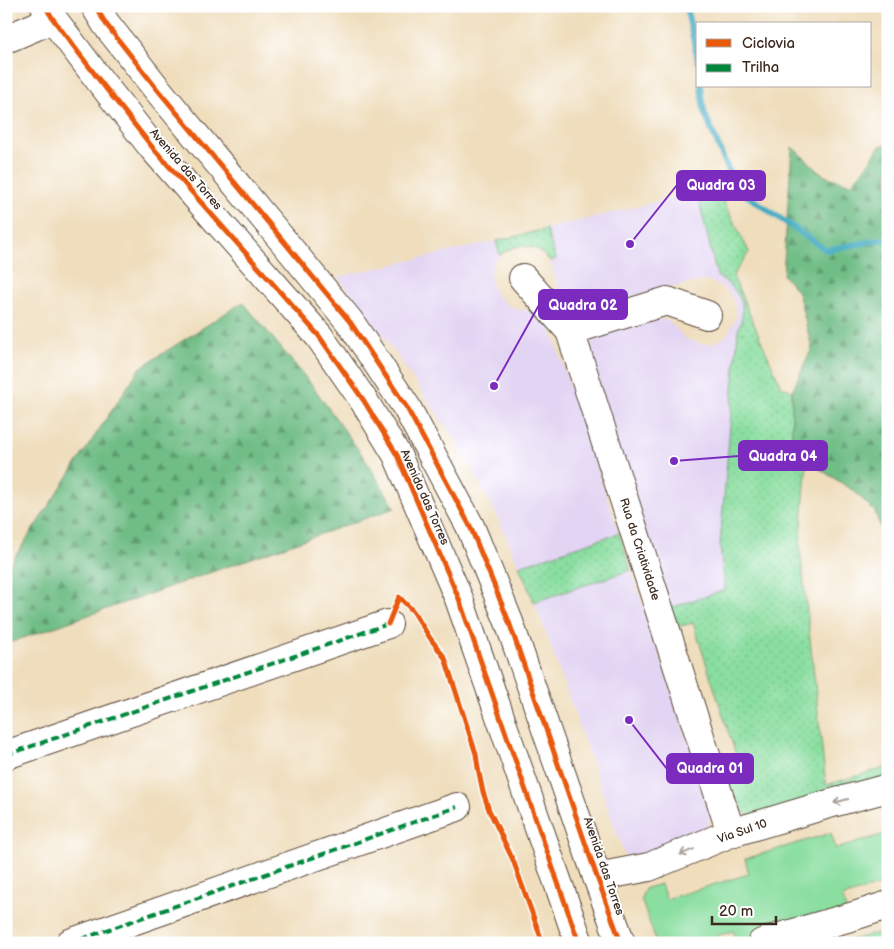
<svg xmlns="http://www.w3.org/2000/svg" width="894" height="949" font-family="'Balsamiq Sans',sans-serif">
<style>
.built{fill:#e2d4f3}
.grass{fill:url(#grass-dots);stroke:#62845f}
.forest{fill:url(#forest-firs);stroke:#557452}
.park{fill:#8adea0;stroke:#62845f}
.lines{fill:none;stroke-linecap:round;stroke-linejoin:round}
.stream{stroke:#43abc3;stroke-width:6}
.minor-casing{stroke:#564536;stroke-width:30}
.major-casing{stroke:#564536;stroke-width:30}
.minor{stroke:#fff;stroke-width:28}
.major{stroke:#fff;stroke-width:28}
.quiet{stroke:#00873e;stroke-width:4;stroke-dasharray:8 4;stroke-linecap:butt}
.cycleway-casing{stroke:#fff;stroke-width:8}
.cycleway{stroke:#e8590c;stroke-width:5}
.oneway{stroke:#a79f9a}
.labels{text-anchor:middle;stroke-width:4;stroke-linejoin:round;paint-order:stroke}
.street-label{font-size:12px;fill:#3b2a1e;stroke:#fff}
.leader{fill:none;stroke:#7b2cbf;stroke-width:2}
.callout-dot{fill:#7b2cbf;stroke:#fff;stroke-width:2}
.callout{fill:#7b2cbf;stroke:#7b2cbf;stroke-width:2}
.callout-label{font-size:14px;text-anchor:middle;font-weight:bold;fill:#fff}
</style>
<defs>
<pattern id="grass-dots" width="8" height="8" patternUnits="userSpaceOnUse" patternTransform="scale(1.25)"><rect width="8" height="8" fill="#8adea0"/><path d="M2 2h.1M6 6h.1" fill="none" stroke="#78bf89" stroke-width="1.8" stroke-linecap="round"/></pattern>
<pattern id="forest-firs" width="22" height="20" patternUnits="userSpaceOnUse" patternTransform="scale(1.25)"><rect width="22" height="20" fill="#6fbd86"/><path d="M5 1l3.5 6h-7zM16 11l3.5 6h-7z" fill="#5c9a6d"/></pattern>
</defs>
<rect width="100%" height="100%" fill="#fff"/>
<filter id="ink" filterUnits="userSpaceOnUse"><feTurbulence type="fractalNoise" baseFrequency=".02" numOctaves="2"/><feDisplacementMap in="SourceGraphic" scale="10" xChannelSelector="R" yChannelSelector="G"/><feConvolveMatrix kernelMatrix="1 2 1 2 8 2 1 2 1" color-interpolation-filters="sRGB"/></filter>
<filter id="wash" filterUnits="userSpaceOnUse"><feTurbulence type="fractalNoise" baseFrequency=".0096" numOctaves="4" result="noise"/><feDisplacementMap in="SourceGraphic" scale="20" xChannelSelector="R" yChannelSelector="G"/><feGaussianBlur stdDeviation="1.12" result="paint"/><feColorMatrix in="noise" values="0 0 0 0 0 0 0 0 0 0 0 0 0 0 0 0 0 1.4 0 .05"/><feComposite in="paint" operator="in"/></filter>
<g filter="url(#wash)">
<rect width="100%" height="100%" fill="#efddbb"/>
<g class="built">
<polygon points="697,192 717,276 729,283 736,291 743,307 741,323 738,330 720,545 725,590 670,608 587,355 590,344 599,333 654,318 661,319 669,321 686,339 694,342 701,344 711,344 721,340 728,333 737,316 733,299 727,291 719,285 710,281 703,281 690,283 596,307 585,309 574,307 565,302 561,296 550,261 556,258 546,229"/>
<polygon points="496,241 500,256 495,261 491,270 490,278 492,288 498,297 506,304 516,309 536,312 549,323 619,533 519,566 493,507 451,434 385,338 338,277"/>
<polygon points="631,570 710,806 711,814 708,823 704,831 688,845 633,857 625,856 546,633 534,602"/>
</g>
<g class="grass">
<path d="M717,188L749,252L733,276L781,386L792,391V451L807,461L800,547L826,785L888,767V783L749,816C731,803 728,784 721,764L737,758L693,623L677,627L670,608L725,590L720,545L738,330C749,304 739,289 717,276L697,192Z"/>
<path d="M546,229L556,259L550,261C546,257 542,253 538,250C526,243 509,246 500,256L496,241Z"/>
<polygon points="619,533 631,570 534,602 519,566"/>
</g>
<g class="forest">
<polygon points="888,144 888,547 875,512 854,491 792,451 792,391 812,348 798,292 783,275 792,147 825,176 851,184 866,167 880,146"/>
<polygon points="243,302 311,384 363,456 395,508 6,644 6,570 140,368"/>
</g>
<g class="park">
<polygon points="831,833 836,849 888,833 888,883 842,897 847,913 747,943 737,943 733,931 693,943 657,943 641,899 643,893 646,888 661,884 666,899 749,874 745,859"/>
<polygon points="888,930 888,943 840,943"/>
</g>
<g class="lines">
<g class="stream">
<polyline points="686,6 698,61"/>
<polyline points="701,86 704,112 736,188 826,250 884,239 888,242"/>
</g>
</g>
</g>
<g filter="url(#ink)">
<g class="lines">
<defs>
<g id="minor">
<polyline points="6,36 11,37 53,19"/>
<polyline points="523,278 570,331 731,833"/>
<polyline points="570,331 667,301 707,315"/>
<polyline points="6,755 388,624"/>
<polyline points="597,877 649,867 731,833 825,805 888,788"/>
<polyline points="70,943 457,807"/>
<polyline points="762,943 773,939 854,916 888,905"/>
</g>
<g id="major">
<polyline points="45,6 53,19 100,81 153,148 319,336 364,401 397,455 459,599 579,943"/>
<polyline points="95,6 106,24 157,89 285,243 350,322 407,408 470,526 509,622 597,877 621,943"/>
</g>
</defs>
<use href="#minor" class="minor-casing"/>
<use href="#major" class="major-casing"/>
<use href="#minor" class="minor"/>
<use href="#major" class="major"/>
<g class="quiet">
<polyline points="6,755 388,624"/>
<polyline points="70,943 457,807"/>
</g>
<defs>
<g id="cycleway">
<polyline points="45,6 53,19 100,81 153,148 319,336 364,401 397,455 459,599 579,943"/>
<polyline points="95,6 106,24 157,89 285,243 350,322 407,408 470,526 509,622 597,877 621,943"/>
<polyline points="388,624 399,597 413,611 430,638 445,658 476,754 478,768 483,792 489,810 513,860 541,938 541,943"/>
</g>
</defs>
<use href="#cycleway" class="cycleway-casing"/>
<use href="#cycleway" class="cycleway"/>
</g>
<defs><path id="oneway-shaft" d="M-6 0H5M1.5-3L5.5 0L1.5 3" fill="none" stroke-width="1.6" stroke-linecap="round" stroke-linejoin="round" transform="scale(1.25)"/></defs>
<g class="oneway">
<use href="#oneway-shaft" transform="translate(841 801) rotate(164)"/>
<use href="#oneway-shaft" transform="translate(687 852) rotate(158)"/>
</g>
</g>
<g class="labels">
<g class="street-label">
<text transform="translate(186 169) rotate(49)" y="4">Avenida das Torres</text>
<text transform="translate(425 497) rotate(66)" y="4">Avenida das Torres</text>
<text transform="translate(640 549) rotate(72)" y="4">Rua da Criatividade</text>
<text transform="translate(742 831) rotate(-19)" y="4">Via Sul 10</text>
<text transform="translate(604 866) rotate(71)" y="4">Avenida das Torres</text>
</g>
</g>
<path class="leader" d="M630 244L677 185M494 386L539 305M674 461L739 456M629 720L667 769"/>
<g class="callout-dot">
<circle cx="630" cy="244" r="5"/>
<circle cx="494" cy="386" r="5"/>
<circle cx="674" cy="461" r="5"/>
<circle cx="629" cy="720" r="5"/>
</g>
<g class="callout">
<rect x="677" y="171" width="88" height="29" rx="5"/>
<rect x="539" y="290" width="88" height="29" rx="5"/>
<rect x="739" y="441" width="88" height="29" rx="5"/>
<rect x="667" y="754" width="86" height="29" rx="5"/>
</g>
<g class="callout-label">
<text x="721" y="190">Quadra 03</text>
<text x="583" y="310">Quadra 02</text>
<text x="783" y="461">Quadra 04</text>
<text x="710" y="773">Quadra 01</text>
</g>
<rect width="894" height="949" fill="none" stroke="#fff" stroke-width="25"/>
<rect x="696" y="22" width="175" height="65" fill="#ffffff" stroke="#b1aaa5"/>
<rect x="706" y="39" width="25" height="8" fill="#e8590c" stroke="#b1aaa5"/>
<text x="742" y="48" font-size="15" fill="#3b2a1e">Ciclovia</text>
<rect x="706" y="64" width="25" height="8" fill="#00873e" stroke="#b1aaa5"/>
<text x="742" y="72" font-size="15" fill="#3b2a1e">Trilha</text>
<path d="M712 916v8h64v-8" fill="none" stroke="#3b2a1e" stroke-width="2.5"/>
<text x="719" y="916" font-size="15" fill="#3b2a1e" stroke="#ffffff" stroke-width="4" paint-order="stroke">20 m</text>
</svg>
